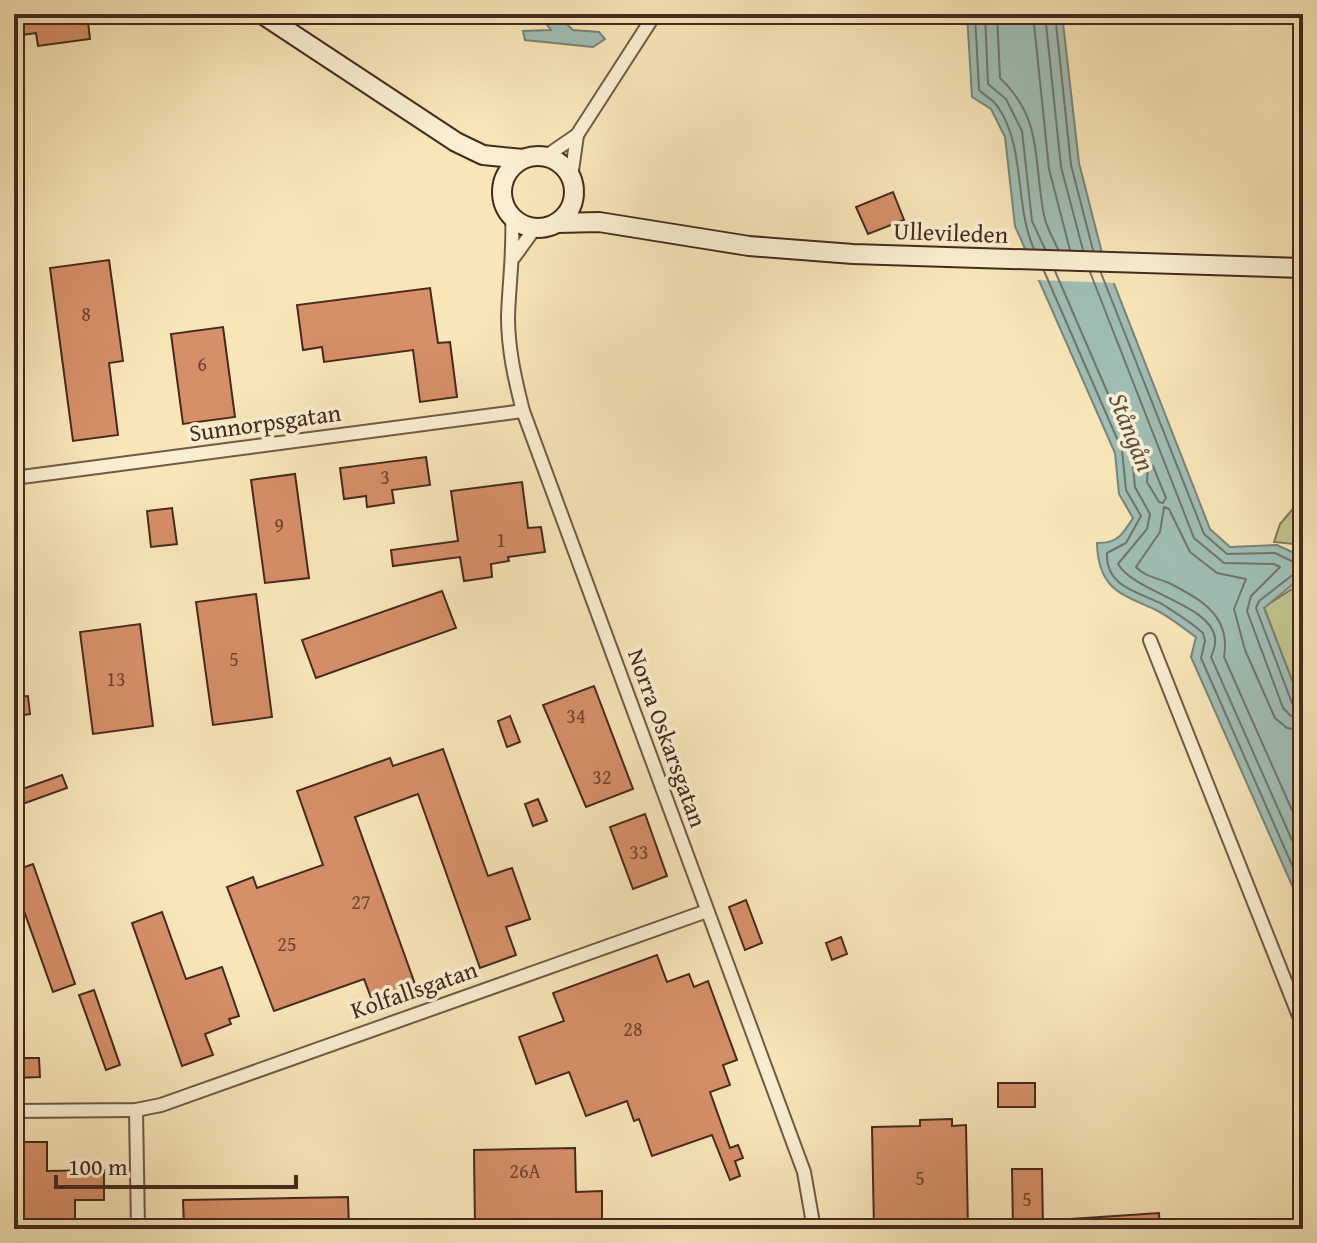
<svg xmlns="http://www.w3.org/2000/svg" width="1317" height="1243" font-family="'Gentium Book Plus',serif">
<style>
.green{fill:#c0c48d;stroke:#837756;stroke-width:2}
.water{fill:#9fbeb5;stroke:#7b8379;stroke-width:2}
.pier{fill:#f8e6b9}
.lines{fill:none;stroke-linecap:round;stroke-linejoin:round}
.shore{stroke:#72746a;stroke-width:2}
.building{fill:#d68f69;stroke:#462a1e;stroke-width:2}
.street-casing{stroke:#725945;stroke-width:16}
.secondary-casing{stroke:#462a1e;stroke-width:22}
.street{stroke:#faefd2;stroke-width:12}
.secondary{stroke:#faefd2;stroke-width:18}
.labels{text-anchor:middle;stroke-width:7;stroke-linejoin:round;paint-order:stroke}
.number-label{font-size:20px;fill:#6a4331}
.street-label{font-size:24px;fill:#462a1e;stroke:#faefd2}
.water-label{font-size:26px;font-style:italic;fill:#5c4f44;stroke:#faefd2}
</style>
<rect width="100%" height="100%" fill="#f8e6b9"/>
<filter id="stains"><feTurbulence type="fractalNoise" baseFrequency=".0025" numOctaves="4"/><feColorMatrix values="0 0 0 0 .2 0 0 0 0 .09 0 0 0 0 .02 0 0 0 .5 -.17"/></filter>
<radialGradient id="worn" r=".72"><stop offset=".6" stop-color="#630" stop-opacity="0"/><stop offset="1" stop-color="#630" stop-opacity=".3"/></radialGradient>
<g class="green">
<polygon points="1303,497 1303,545 1274,542 1280,524"/>
<polygon points="1303,582 1303,709 1264,607"/>
</g>
<g class="water">
<polygon points="539,14 556,14 573,30 599,32 605,39 593,47 525,40 523,31 551,30"/>
<path d="M967,14H1062L1079,163L1102,253L1210,529L1230,547L1277,545L1303,557V576L1264,608L1303,709V910L1191,657L1196,637C1183,628 1169,616 1154,609C1119,594 1098,587 1097,543C1117,544 1123,534 1133,518L1119,494L1115,453L1015,226L1005,137L991,109L972,97Z"/>
</g>
<polygon class="pier" points="1021,250 1106,252 1118,283 1035,280"/>
<g class="lines">
<g class="shore">
<path d="M975,14L979,90C985,96 994,100 998,107C1026,148 1014,204 1034,249"/>
<polyline points="985,14 988,84 1006,99 1022,131 1032,221 1045,249"/>
<path d="M997,14L1000,78C1044,120 1033,161 1044,215C1046,227 1053,238 1058,249"/>
<polyline points="1033,14 1049,169 1070,250"/>
<polyline points="1045,14 1061,167 1083,250"/>
<polyline points="1055,14 1071,165 1093,250"/>
<path d="M1044,271L1122,450L1126,490L1141,516L1126,543L1107,553C1105,587 1139,592 1162,604C1176,613 1191,622 1203,633L1205,641L1201,658L1303,890"/>
<path d="M1055,271L1131,447L1135,487L1150,514L1147,529L1118,564C1135,593 1213,605 1215,639C1216,645 1213,652 1211,657L1303,865"/>
<polyline points="1090,272 1194,538 1224,563 1274,564 1280,567 1251,596 1247,611 1283,708 1291,716 1303,719"/>
<polyline points="1101,273 1204,534 1227,554 1275,553 1300,565 1299,570 1259,601 1256,608 1292,703 1303,709"/>
<polygon points="1148,464 1153,466 1166,498 1163,503 1159,502 1147,482"/>
<path d="M1303,731L1287,728L1275,718L1245,650L1234,609L1246,579L1217,573L1190,552L1169,509L1164,507L1160,532L1136,567C1145,577 1158,578 1169,583C1202,600 1231,616 1224,657L1303,835"/>
</g>
</g>
<g class="building">
<polygon points="14,14 87,14 90,39 38,46 36,33 14,36"/>
<polygon points="893,192 904,220 868,234 856,207"/>
<polygon points="109,260 123,361 109,363 118,435 73,441 50,268"/>
<polygon points="430,288 438,343 450,342 457,397 420,402 413,350 324,362 322,347 303,350 297,305"/>
<polygon points="223,327 235,417 183,424 171,334"/>
<polygon points="426,457 430,485 392,490 394,503 367,507 366,496 344,499 340,468"/>
<polygon points="295,474 309,578 265,583 251,480"/>
<polygon points="522,482 528,528 541,527 545,552 508,557 509,561 491,564 492,577 464,581 460,557 393,566 391,550 458,541 451,491"/>
<polygon points="172,508 177,544 151,547 147,511"/>
<polygon points="442,591 456,628 316,678 302,640"/>
<polygon points="256,594 272,717 213,725 196,602"/>
<polygon points="140,624 153,726 93,734 80,632"/>
<polygon points="594,686 633,789 586,807 543,705"/>
<polygon points="28,696 30,714 14,717 14,697"/>
<polygon points="510,716 520,742 507,747 498,721"/>
<polygon points="443,749 488,876 512,868 530,919 506,927 516,955 480,968 418,794 355,817 416,987 373,1003 364,979 274,1011 227,887 253,877 257,888 323,865 297,791 390,758 393,766"/>
<polygon points="62,775 67,788 14,807 14,792"/>
<polygon points="538,799 547,821 533,826 525,804"/>
<polygon points="645,814 667,876 633,889 610,827"/>
<polygon points="33,864 75,984 53,992 14,883 14,871"/>
<polygon points="746,900 762,943 745,950 729,907"/>
<polygon points="162,912 186,979 222,967 239,1016 229,1019 231,1024 205,1034 213,1055 182,1066 132,923"/>
<polygon points="841,937 847,954 832,960 826,943"/>
<polygon points="657,955 667,982 689,974 694,987 708,981 737,1060 723,1065 730,1085 710,1092 730,1148 738,1145 743,1158 735,1161 740,1176 730,1180 712,1135 652,1156 639,1119 634,1121 627,1101 586,1116 569,1072 536,1084 519,1037 564,1021 553,993"/>
<polygon points="94,990 120,1065 106,1070 79,995"/>
<polygon points="14,1058 39,1058 40,1077 14,1078"/>
<rect x="998" y="1083" width="37" height="24"/>
<polygon points="952,1119 952,1126 966,1125 968,1229 874,1229 872,1127 920,1126 920,1120"/>
<polygon points="22,1142 47,1142 47,1171 104,1170 104,1200 75,1200 75,1229 14,1229 14,1209 19,1209 19,1180 23,1180"/>
<polygon points="575,1148 576,1192 602,1191 602,1220 575,1220 575,1229 475,1229 474,1150"/>
<polygon points="1012,1169 1042,1169 1043,1229 1013,1229"/>
<polygon points="348,1197 349,1229 184,1229 183,1200"/>
<polygon points="1159,1213 1160,1229 1072,1229 1071,1219"/>
</g>
<g class="lines">
<defs>
<g id="street">
<polyline points="545,157 577,135 655,14"/>
<polyline points="571,178 577,135"/>
<path d="M512,216C514,251 509,283 508,317C508,349 515,380 523,411L804,1172L814,1229"/>
<polyline points="514,257 535,228"/>
<polyline points="14,478 523,411"/>
<polyline points="1150,640 1303,1026"/>
<polyline points="136,1110 138,1229"/>
<polyline points="14,1111 136,1110 161,1105 707,911"/>
</g>
<g id="secondary">
<polyline points="262,14 456,142 483,155 523,159"/>
<circle cx="538" cy="192" r="36"/>
<polyline points="557,223 599,222 749,246 853,254 1303,268"/>
</g>
</defs>
<use href="#street" class="street-casing"/>
<use href="#secondary" class="secondary-casing"/>
<use href="#street" class="street"/>
<use href="#secondary" class="secondary"/>
</g>
<g class="labels">
<g class="number-label">
<text x="86" y="321">8</text>
<text x="202" y="371">6</text>
<text x="385" y="484">3</text>
<text x="279" y="532">9</text>
<text x="501" y="547">1</text>
<text x="234" y="666">5</text>
<text x="116" y="686">13</text>
<text x="576" y="723">34</text>
<text x="602" y="784">32</text>
<text x="639" y="859">33</text>
<text x="361" y="909">27</text>
<text x="287" y="951">25</text>
<text x="633" y="1036">28</text>
<text x="525" y="1178">26A</text>
<text x="920" y="1185">5</text>
<text x="1027" y="1206">5</text>
</g>
<g class="street-label">
<text transform="translate(951 233) rotate(2)" y="8">Ullevileden</text>
<text transform="translate(265 423) rotate(-8)" y="8">Sunnorpsgatan</text>
<text transform="translate(667 738) rotate(70)" y="8">Norra Oskarsgatan</text>
<text transform="translate(414 990) rotate(-19)" y="8">Kolfallsgatan</text>
</g>
<g class="water-label">
<text transform="translate(1132 432) rotate(68)" y="9">Stångån</text>
</g>
</g>
<rect width="1317" height="1243" fill="none" stroke="#f8e6b9" stroke-width="48"/>
<rect x="16" y="16" width="1285" height="1211" fill="none" stroke="#462a1e" stroke-width="4"/>
<rect x="24" y="24" width="1269" height="1195" fill="none" stroke="#462a1e" stroke-width="2"/>
<path d="M56 1175v12h240v-12" fill="none" stroke="#462a1e" stroke-width="4"/>
<text x="68" y="1175" font-size="24" fill="#462a1e" stroke="#faefd2" stroke-width="6" paint-order="stroke">100 m</text>
<rect width="100%" height="100%" filter="url(#stains)"/>
<rect width="100%" height="100%" fill="url(#worn)"/>
</svg>
